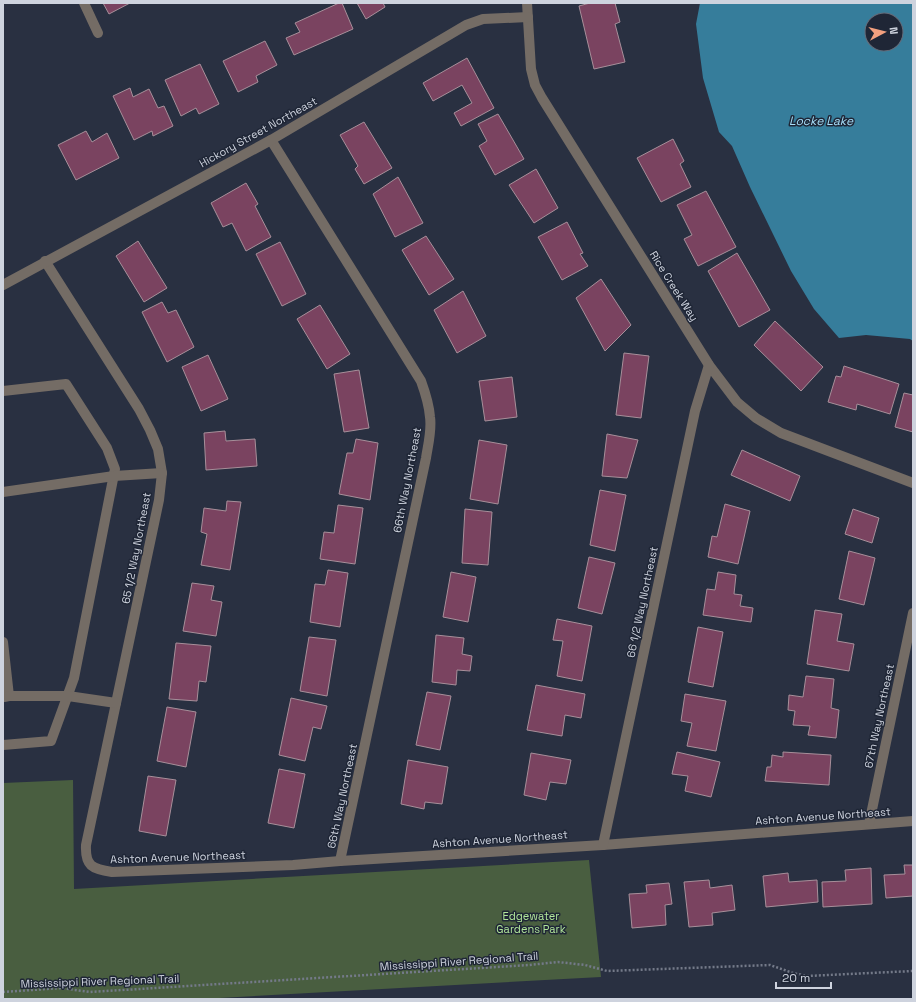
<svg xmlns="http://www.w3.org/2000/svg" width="916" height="1002" font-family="'Space Grotesk',sans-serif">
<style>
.green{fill:#495e40}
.water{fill:#367d9b;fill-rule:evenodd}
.building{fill:#7a4360;stroke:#a78f9a}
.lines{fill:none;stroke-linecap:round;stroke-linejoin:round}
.path{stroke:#747a89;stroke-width:2.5;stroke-dasharray:2 2;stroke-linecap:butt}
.minor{stroke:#746c65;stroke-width:10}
.labels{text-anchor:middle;stroke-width:3;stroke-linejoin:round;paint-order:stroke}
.street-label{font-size:11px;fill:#ced3de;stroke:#1f2636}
.park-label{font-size:11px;fill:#b1e59a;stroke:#1f2636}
.water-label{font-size:12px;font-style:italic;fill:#a6dffa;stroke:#1f2636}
</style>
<rect width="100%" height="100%" fill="#293041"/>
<polygon class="green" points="73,780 74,889 589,860 601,977 201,999 3,999 3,783"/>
<path class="water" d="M700,3H913V341L910,339L866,335L839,338L814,309L791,271L750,187L732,146L719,132L703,78L696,24ZM872,20H896V44H872Z"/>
<g class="building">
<polygon points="103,3 130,3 109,14"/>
<polygon points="339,3 342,3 353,29 294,55 286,38 300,32 295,23"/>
<polygon points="357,3 383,3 385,7 366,19"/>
<polygon points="590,3 615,3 620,22 615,24 625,62 594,69 579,6"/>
<polygon points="265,41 277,65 256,76 258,82 238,92 223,61"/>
<polygon points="467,58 494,108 461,126 454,113 472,103 462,85 433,101 423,83"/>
<polygon points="200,64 219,104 199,114 196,108 181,116 165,80"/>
<polygon points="130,88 133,97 149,89 158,108 164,106 173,126 153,136 152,131 134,140 113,96"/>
<polygon points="498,114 524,159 495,175 479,146 487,141 478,124"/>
<polygon points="364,122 392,168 364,184 355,169 358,166 340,135"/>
<polygon points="86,131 92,142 107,133 119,158 76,180 58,145"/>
<polygon points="673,139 684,161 680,164 691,187 661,202 637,158"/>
<polygon points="536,169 558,208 534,223 509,185"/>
<polygon points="398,177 423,223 395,237 373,194"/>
<polygon points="246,183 258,204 255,206 271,237 246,251 232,223 223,227 211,203"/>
<polygon points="706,191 736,247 698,266 684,239 692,235 677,205"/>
<polygon points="567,222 583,253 580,254 588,266 562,280 538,237"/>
<polygon points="426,236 454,279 429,295 402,250"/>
<polygon points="138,241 167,288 144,302 116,256"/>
<polygon points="280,242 306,294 282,306 256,254"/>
<polygon points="737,253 770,310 739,327 708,271"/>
<polygon points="601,279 631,325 605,351 576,298"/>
<polygon points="463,291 486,336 457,353 434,310"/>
<polygon points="162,302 168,313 176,310 194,347 167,362 142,312"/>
<polygon points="320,305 350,354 327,369 297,319"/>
<polygon points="775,321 823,367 801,391 754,345"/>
<polygon points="624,353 649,356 641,418 616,415"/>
<polygon points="208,355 228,399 201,411 182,367"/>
<polygon points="844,366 899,384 890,414 857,404 856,410 828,402 836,376 841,377"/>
<polygon points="359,370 369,428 344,432 334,374"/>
<polygon points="512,377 517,417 485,421 479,381"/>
<polygon points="904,393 913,395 913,432 895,427"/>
<polygon points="225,431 226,441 255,439 257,466 206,470 204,433"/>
<polygon points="607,434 638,440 627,478 602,476"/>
<polygon points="356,439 378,443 370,500 339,494 347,453 353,453"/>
<polygon points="479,440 507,445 498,504 470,499"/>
<polygon points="742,450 800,476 790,501 731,475"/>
<polygon points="600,490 626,495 615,551 590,545"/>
<polygon points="227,501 241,502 230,570 201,565 207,534 201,532 204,508 226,511"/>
<polygon points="725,504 750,511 738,564 708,557 712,536 717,537"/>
<polygon points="338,505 363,508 355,564 320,559 324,532 334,533"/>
<polygon points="465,509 492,512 488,565 462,563"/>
<polygon points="853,509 879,518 872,543 845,534"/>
<polygon points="849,551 875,558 864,605 839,599"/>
<polygon points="589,557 615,563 602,614 578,608"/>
<polygon points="328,570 348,573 340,627 310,622 315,584 325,585"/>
<polygon points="451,572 476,577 468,622 443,617"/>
<polygon points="718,572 736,575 734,594 742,595 740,606 753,608 751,622 703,615 707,589 715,590"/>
<polygon points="192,583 214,586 211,600 222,602 216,636 183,631"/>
<polygon points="815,610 842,614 837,641 854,644 849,671 807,664"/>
<polygon points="557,619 592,626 582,681 557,676 563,641 553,640"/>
<polygon points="698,627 723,632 713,687 688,682"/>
<polygon points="436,635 464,638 462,654 472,656 470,671 457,670 456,685 432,682"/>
<polygon points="309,637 336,640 327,696 300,691"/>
<polygon points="176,643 211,646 206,682 199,681 197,701 169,699"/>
<polygon points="806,676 834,679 831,708 839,710 836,738 808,735 810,726 793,725 795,711 788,710 789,695 803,697"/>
<polygon points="536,685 585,694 581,718 565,715 562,736 527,730"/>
<polygon points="427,692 451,696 440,750 416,745"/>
<polygon points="685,694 726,701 716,751 687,746 692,723 681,721"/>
<polygon points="291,698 327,706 321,729 313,727 305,761 279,755"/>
<polygon points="167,707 196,712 186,767 157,761"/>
<polygon points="677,752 720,762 711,797 685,791 688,776 672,774"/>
<polygon points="783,752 831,755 829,785 765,781 767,767 771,767 772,755 783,757"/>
<polygon points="531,753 571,760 566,784 550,782 546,800 524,795"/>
<polygon points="408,760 448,767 442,804 425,802 424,809 401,804"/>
<polygon points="279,769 305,774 294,828 268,823"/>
<polygon points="148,776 176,780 166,836 139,831"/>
<polygon points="904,865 913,865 913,896 886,898 884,875 905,874"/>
<polygon points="871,868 872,904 823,907 822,882 846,881 845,870"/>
<polygon points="788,873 789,882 817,880 818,902 766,907 763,876"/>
<polygon points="709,880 710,888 732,885 735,910 712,913 713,925 689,927 684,882"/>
<polygon points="669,883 672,904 665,905 666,925 632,928 629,894 647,893 646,885"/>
</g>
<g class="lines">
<polyline class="path" points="3,992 61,988 90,992 529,965 558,962 585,965 607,971 770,965 793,973 807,976 913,971"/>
<g class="minor">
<polyline points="84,3 98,33"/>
<polyline points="527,3 531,69 535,85 542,98 709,365 737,402 756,418 781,433 913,483"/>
<path d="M271,140L421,381C425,392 429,404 430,417C432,430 428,445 426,458L340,861"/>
<path d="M45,261L139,409L150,430L158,449L162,473L159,500L86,845C85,866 92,869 112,872L293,865L340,861L603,845L913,821"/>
<polyline points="3,285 271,140 466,25 483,19 528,17"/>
<polyline points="3,391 66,384 107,448 115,469 74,678 51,741 3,745"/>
<polyline points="3,492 114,476 162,473"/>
<polyline points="3,642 9,696 4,697"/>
<polyline points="9,696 68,696 116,703"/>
<polyline points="869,824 913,613"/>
<polyline points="603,845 695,411 709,365"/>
</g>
</g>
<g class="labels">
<g class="street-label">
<text transform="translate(258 132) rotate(-29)" y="4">Hickory Street Northeast</text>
<text transform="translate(674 286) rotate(58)" y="4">Rice Creek Way</text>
<text transform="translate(407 480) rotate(-79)" y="4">66th Way Northeast</text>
<text transform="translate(136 548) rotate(-79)" y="4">65 1/2 Way Northeast</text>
<text transform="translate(642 602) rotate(-78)" y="4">66 1/2 Way Northeast</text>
<text transform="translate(879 716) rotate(-78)" y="4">67th Way Northeast</text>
<text transform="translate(342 796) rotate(-78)" y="4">66th Way Northeast</text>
<text transform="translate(823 816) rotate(-4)" y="4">Ashton Avenue Northeast</text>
<text transform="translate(500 839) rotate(-4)" y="4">Ashton Avenue Northeast</text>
<text transform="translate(178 857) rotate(-2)" y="4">Ashton Avenue Northeast</text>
<text transform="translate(459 961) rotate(-4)" y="4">Mississippi River Regional Trail</text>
<text transform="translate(100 981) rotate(-2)" y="4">Mississippi River Regional Trail</text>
</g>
<g class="park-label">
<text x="531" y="920">Edgewater<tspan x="531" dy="13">Gardens Park</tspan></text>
</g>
<g class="water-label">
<text x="821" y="125">Locke Lake</text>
</g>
</g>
<rect width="916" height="1002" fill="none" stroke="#ced3de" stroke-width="8"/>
<g transform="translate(884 32) rotate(83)"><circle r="19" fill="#1f2636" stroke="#656b79"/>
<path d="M0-3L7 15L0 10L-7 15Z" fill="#f2a07f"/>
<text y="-6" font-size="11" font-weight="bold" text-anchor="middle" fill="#ced3de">N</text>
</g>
<path d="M776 982v6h55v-6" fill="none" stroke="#ced3de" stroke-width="2"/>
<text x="782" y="982" font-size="12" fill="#ced3de" stroke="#1f2636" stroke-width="3" paint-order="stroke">20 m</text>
</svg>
